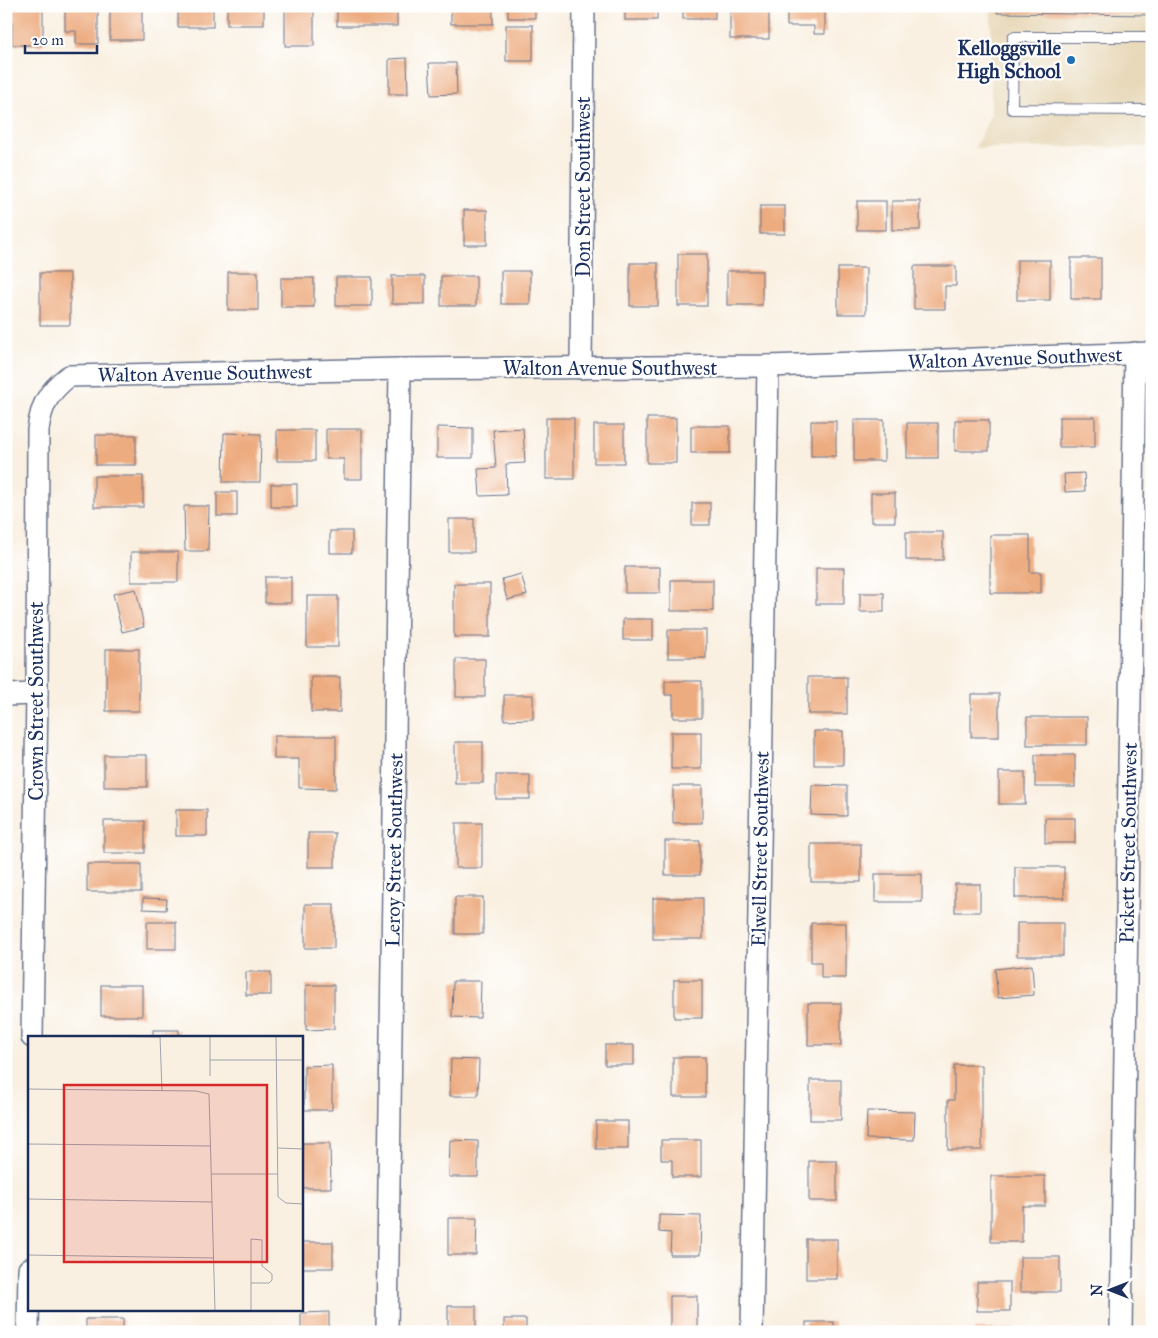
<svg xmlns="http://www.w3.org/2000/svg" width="1158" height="1338" font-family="'IM FELL Great Primer',serif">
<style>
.built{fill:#e8d9ba}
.building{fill:#edac80}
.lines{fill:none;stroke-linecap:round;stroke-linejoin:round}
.lane-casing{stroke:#69738c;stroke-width:12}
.street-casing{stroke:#69738c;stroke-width:24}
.lane{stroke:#fff;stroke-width:10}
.street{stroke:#fff;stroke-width:21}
.poi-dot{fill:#1f6fb2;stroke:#fff;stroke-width:2}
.labels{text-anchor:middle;stroke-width:4.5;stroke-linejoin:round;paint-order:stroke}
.poi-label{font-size:20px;font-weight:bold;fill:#1b2f5e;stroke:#fff;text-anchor:end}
.street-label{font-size:20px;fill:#1b2f5e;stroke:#fff}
.inset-road{fill:none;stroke:#a0a3ad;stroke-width:1}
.view{fill:#d62828;fill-opacity:0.15;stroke:#d62828;stroke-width:2.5}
.inset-edge{fill:none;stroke:#1b2f5e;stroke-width:2.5}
</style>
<rect width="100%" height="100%" fill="#fff"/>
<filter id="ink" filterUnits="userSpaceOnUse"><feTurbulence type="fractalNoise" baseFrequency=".02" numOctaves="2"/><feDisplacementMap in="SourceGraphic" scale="10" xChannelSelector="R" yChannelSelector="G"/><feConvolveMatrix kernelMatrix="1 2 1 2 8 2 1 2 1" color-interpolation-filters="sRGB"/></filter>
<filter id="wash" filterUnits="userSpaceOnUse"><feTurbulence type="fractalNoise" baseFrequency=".0096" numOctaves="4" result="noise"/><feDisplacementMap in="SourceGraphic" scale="20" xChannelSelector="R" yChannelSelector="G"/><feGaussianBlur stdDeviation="1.12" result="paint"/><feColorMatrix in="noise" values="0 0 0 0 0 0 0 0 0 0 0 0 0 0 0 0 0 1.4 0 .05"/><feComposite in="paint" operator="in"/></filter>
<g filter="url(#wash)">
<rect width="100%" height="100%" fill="#f9f0e1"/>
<polygon class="built" points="991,6 1152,6 1152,147 975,148 991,114"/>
<g id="blocks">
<g class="building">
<rect x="12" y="6" width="31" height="39"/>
<polygon points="65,6 98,6 98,44 76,44 76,31 65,31"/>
<rect x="110" y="6" width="32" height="34"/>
<rect x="178" y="6" width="35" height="21"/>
<rect x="227" y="6" width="37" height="19"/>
<rect x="285" y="6" width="29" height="40"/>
<rect x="337" y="6" width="60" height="20"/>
<rect x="451" y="6" width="42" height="18"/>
<rect x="508" y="6" width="27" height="12"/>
<rect x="625" y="6" width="32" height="14"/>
<rect x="683" y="6" width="32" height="13"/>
<rect x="730" y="6" width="39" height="33"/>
<polygon points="787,6 825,6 825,34 814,34 814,26 787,26"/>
<polygon points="998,6 1152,6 1152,15 997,13"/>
<rect x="506" y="25" width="27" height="36"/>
<polygon points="407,58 408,94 389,94 389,59"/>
<polygon points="429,63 456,63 457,94 431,95"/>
<rect x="857" y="201" width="29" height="29"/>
<rect x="892" y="201" width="28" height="29"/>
<rect x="760" y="206" width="25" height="28"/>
<rect x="464" y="210" width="23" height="35"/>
<rect x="678" y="254" width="29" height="52"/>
<rect x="1071" y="258" width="30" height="41"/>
<rect x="1017" y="260" width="33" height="40"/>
<rect x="630" y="263" width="28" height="43"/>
<polygon points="914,266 956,266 956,286 945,286 945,309 914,309"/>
<rect x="838" y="268" width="28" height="46"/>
<rect x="501" y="271" width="29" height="33"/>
<rect x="727" y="271" width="35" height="34"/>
<rect x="228" y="272" width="30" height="38"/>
<rect x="40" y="273" width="30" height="52"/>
<rect x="392" y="276" width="33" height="28"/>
<rect x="441" y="276" width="35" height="30"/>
<rect x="336" y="277" width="36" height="29"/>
<rect x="281" y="278" width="33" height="29"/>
<rect x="1059" y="417" width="36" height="30"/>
<rect x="546" y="418" width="28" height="61"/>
<rect x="647" y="418" width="29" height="45"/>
<rect x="854" y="420" width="30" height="41"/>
<rect x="955" y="420" width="34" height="31"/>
<rect x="811" y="421" width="25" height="35"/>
<rect x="907" y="423" width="31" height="35"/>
<rect x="594" y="425" width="30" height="38"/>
<rect x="691" y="426" width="39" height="27"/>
<polygon points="437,427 473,428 473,458 437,458"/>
<polygon points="523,428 525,463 506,464 507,495 480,496 478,469 496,468 493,430"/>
<polygon points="326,429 362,429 362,479 344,479 344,459 326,459"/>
<rect x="277" y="430" width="38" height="31"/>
<polygon points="224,433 261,434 260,482 223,482"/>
<rect x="96" y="435" width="40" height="30"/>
<polygon points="1084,473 1085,491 1065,492 1064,474"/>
<rect x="94" y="476" width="49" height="31"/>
<rect x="271" y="484" width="26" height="23"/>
<rect x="217" y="492" width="20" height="24"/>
<rect x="871" y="493" width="24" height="29"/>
<rect x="692" y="503" width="18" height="22"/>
<polygon points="184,506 209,506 208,551 185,551"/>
<rect x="449" y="519" width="25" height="33"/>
<rect x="330" y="531" width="22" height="22"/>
<rect x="906" y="532" width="37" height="28"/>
<polygon points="990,535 1030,535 1030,572 1041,572 1041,593 990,593"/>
<rect x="131" y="552" width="47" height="30"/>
<rect x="625" y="567" width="35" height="26"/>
<rect x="816" y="568" width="28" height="36"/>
<polygon points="521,574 527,595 507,600 502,579"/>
<rect x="265" y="577" width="26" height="26"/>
<rect x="671" y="580" width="42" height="31"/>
<rect x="454" y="584" width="36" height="53"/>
<polygon points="136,589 144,627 122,632 113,594"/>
<rect x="860" y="593" width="24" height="19"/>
<rect x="307" y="596" width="31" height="51"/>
<rect x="623" y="619" width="30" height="21"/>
<rect x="668" y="630" width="38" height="28"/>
<rect x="106" y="649" width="33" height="62"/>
<rect x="456" y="659" width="29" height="38"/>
<rect x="311" y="677" width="29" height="35"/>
<rect x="808" y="677" width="39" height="37"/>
<polygon points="665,681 702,681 702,718 673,718 673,695 665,695"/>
<rect x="971" y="694" width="28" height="43"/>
<polygon points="504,695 533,695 533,719 504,720"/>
<rect x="1027" y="717" width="60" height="28"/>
<rect x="814" y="731" width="29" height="34"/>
<rect x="671" y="732" width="30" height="37"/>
<polygon points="274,736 336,736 336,789 299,788 299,759 274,759"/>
<rect x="455" y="742" width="28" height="41"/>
<rect x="104" y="755" width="43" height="32"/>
<rect x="1035" y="755" width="40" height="32"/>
<rect x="999" y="772" width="26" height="32"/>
<rect x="496" y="775" width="34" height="24"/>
<polygon points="812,785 847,786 847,816 811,815"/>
<rect x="673" y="786" width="29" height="37"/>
<rect x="176" y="810" width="31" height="26"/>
<rect x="1045" y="818" width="30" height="25"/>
<rect x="104" y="821" width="41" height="32"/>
<rect x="456" y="823" width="26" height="45"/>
<rect x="308" y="833" width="27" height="34"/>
<rect x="665" y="841" width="35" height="34"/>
<rect x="811" y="844" width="50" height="38"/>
<rect x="87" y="864" width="54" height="28"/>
<rect x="1015" y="867" width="49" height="31"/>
<rect x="875" y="874" width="47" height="28"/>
<rect x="955" y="884" width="25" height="28"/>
<rect x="455" y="897" width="28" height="37"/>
<polygon points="143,898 167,899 166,910 143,909"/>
<rect x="653" y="898" width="50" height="41"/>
<rect x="305" y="904" width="29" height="44"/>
<rect x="147" y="922" width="29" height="27"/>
<polygon points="811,923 846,923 846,978 821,978 821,962 811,962"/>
<rect x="1017" y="923" width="46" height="33"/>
<polygon points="1032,965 1034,995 998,998 995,969"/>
<rect x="246" y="972" width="25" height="23"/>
<rect x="674" y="980" width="28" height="38"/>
<polygon points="453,981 481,981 480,1018 452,1017"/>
<rect x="101" y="985" width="41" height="31"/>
<polygon points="306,985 334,985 334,1029 306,1030"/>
<rect x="808" y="1003" width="33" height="42"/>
<rect x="153" y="1030" width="26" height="7"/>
<rect x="605" y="1045" width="29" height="20"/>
<rect x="673" y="1057" width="32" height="40"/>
<polygon points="451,1059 479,1060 478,1096 450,1096"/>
<polygon points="332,1065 332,1110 304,1110 304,1066"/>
<polygon points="954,1065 982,1065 982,1150 948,1150 948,1100 954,1100"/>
<rect x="810" y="1080" width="31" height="40"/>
<polygon points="867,1111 915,1112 914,1140 866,1139"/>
<rect x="596" y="1121" width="32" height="28"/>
<polygon points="450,1140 478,1141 478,1177 449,1177"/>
<polygon points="661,1140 701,1140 701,1177 672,1177 672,1160 661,1160"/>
<polygon points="302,1143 330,1143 331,1188 303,1188"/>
<rect x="809" y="1161" width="28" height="40"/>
<polygon points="991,1176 1045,1176 1045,1206 1022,1206 1022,1242 991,1242"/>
<polygon points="659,1215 701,1216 700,1255 670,1255 671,1233 659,1232"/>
<polygon points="448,1218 477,1218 476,1255 448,1255"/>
<rect x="806" y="1239" width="31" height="40"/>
<rect x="301" y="1242" width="32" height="26"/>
<rect x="1020" y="1257" width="40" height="35"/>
<rect x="977" y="1282" width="33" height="29"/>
<rect x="670" y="1296" width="27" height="36"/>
<rect x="448" y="1306" width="28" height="26"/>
<polygon points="329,1312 329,1332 301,1332 301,1313"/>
<rect x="86" y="1319" width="37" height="13"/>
<rect x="504" y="1319" width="22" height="13"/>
<rect x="806" y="1322" width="28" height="10"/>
<rect x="974" y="1329" width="41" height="3"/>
</g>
</g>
</g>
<g filter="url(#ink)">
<use href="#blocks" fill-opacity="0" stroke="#69738c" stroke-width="1"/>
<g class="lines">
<defs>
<polyline id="lane" points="1152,37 1013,37 1012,109 1152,110"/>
<g id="street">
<polyline points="581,368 584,6"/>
<polyline points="6,695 37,694"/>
<path d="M32,1037L37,694L38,430C41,405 49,391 69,376L400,369L768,366L1152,353"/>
<polyline points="28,1332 29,1269"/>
<polyline points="387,1332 400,369"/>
<polyline points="752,1332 768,366"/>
<polyline points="1121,1332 1135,353"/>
</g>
</defs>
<use href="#lane" class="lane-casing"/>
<use href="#street" class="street-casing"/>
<use href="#lane" class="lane"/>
<use href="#street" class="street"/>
</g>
</g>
<circle class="poi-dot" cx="1071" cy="60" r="5"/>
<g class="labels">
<g class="poi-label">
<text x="1061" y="55">Kelloggsville<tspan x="1061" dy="23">High School</tspan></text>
</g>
<g class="street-label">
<text transform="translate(583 187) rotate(-90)" y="7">Don Street Southwest</text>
<text transform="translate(1015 358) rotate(-2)" y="7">Walton Avenue Southwest</text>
<text x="610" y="375">Walton Avenue Southwest</text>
<text transform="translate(205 373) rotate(-1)" y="7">Walton Avenue Southwest</text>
<text transform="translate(36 701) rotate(-90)" y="7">Crown Street Southwest</text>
<text transform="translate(1128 843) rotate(-89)" y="7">Pickett Street Southwest</text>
<text transform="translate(760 849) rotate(-89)" y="7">Elwell Street Southwest</text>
<text transform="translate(394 850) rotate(-89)" y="7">Leroy Street Southwest</text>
</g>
</g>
<g transform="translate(28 1036)">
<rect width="275" height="275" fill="#f9f0e1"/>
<path class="inset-road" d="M51,0L132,1M132,0L134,55M182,0V40M248,0L250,161L258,167L275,168M182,24H275M0,53L168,55L181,58L187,275M0,108L183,110M250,112L275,113M183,138H250M0,163L184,166M0,219L186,222M223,247H241L244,244V238L234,230V204L223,203V275"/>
<path class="view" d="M36,49H239V226H36Z"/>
<rect width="275" height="275" class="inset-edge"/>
</g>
<rect width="1158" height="1338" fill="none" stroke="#fff" stroke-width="25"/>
<g transform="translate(1110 1290) rotate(270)" stroke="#ffffff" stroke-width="4" paint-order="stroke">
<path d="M0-4L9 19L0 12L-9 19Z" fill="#1b2f5e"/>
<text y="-8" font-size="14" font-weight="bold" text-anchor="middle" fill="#1b2f5e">N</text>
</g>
<path d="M25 45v8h72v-8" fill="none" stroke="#1b2f5e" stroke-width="2.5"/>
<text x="32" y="45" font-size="15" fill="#1b2f5e" stroke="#ffffff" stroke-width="4" paint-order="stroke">20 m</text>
</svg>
